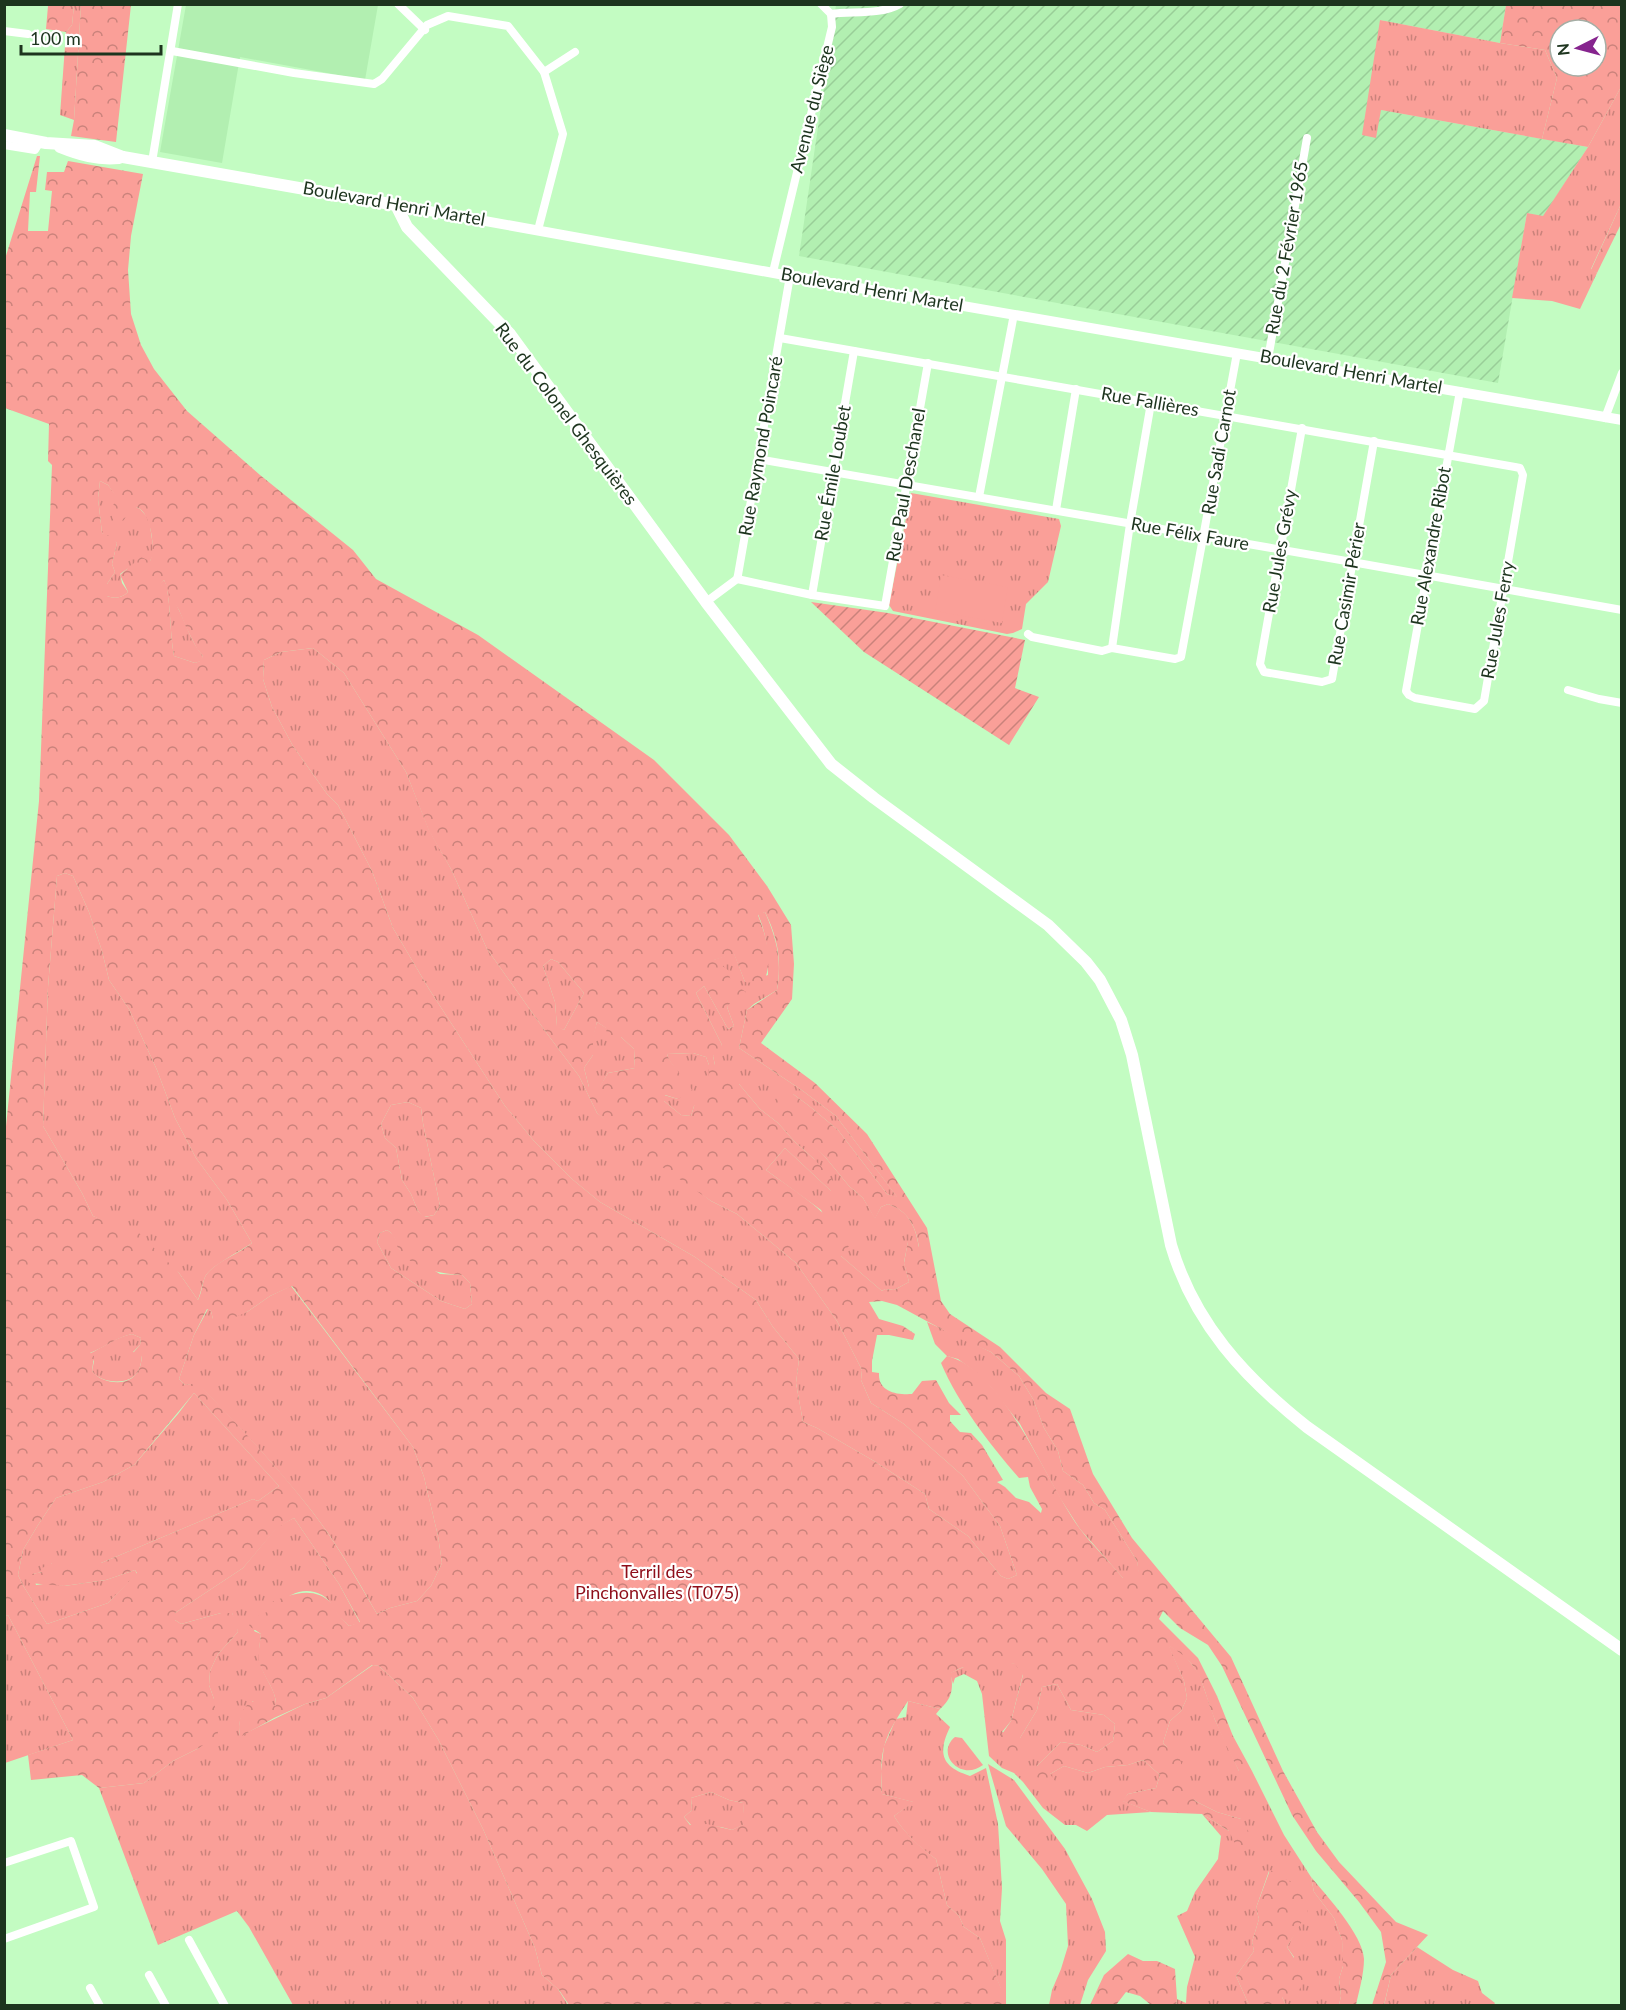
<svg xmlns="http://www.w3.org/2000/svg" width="1626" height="2010" font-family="Lato,sans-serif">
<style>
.built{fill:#b2efb1}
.industrial{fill:url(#industrial-furrows)}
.grass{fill:url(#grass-tufts)}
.forest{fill:url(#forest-crowns);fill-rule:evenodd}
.garden{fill:url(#garden-furrows)}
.pitch{fill:#fa9f98}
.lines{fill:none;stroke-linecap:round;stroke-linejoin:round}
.minor{stroke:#fff;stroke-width:8}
.tertiary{stroke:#fff;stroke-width:10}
.secondary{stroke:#fff;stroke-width:12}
.labels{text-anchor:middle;stroke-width:4.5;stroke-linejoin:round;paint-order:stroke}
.street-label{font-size:18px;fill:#1d341e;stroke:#fff}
.park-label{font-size:18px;fill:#8e0e1a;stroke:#fff}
</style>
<defs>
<pattern id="industrial-furrows" width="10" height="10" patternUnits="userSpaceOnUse" patternTransform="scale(1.5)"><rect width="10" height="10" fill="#b2efb1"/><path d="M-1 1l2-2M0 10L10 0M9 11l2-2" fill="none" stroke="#99ce98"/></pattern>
<pattern id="grass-tufts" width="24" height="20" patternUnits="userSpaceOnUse" patternTransform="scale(1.5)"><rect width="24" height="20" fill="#fa9f98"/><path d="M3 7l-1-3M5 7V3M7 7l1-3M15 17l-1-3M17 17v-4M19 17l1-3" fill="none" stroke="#ca827b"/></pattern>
<pattern id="forest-crowns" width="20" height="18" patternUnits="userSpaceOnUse" patternTransform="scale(1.5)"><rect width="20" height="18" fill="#fa9f98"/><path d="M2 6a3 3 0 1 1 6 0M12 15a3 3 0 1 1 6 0" fill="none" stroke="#ca827b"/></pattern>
<pattern id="garden-furrows" width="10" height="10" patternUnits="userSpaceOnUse" patternTransform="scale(1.5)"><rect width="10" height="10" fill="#fa9f98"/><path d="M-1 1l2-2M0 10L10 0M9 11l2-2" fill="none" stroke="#ca827b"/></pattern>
</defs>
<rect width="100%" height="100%" fill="#c3fcc2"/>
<polygon class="built" points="186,5 378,5 365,80 240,57 222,163 160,152"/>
<polygon class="industrial" points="836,5 1506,5 1500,43 1380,20 1381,110 1588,147 1543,217 1527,213 1498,383 799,256"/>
<g class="grass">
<polygon points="74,5 81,5 74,120 60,115 66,32 72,25"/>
<polygon points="1380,20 1500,43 1545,50 1557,78 1542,139 1381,110 1376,138 1362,135"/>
<polygon points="1621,87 1621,204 1591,269 1597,273 1580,309 1552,301 1512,298 1527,213 1543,216 1588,147"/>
<path d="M100,481L108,485L118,498L140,509L149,519L154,553L150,561L127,569L120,574L122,583L128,592C122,598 115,599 107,596V584L115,572L112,564L117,543L102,533L98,498Z"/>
<polygon points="911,493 1059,519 1061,526 1048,582 1026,604 1022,629 1013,633 1007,634 893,611 889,605"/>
<path d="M164,580C169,591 174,600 179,610C187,626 191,642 203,656L201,661L195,663L174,656C170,634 171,612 167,590L159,584Z"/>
<polygon points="313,648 344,673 406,772 429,830 451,869 487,949 548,1035 579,1076 597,1113 711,1201 737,1214 796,1263 837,1321 862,1370 861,1380 871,1403 904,1424 963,1476 1000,1526 1017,1575 1008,1579 1001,1576 968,1536 929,1509 925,1494 874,1461 817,1428 803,1422 796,1383 799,1359 773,1327 756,1300 695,1257 600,1202 572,1179 534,1141 505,1106 429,989 393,928 372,871 338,805 327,794 293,746 272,707 263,679 264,660 281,652"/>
<path d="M65,873L73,876L89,912L102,951L109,980L129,1009L157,1070L175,1118L196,1158L227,1200L252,1243C241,1251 210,1266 205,1277C202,1284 201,1292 198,1300L179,1273L111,1224L93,1216L82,1193L43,1126L48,987L57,876Z"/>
<path d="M765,912C777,940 782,959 777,990L754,1004L747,1010L739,1048L803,1091L836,1116L898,1198L887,1194L838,1130L808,1105L793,1094L808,1140L826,1158L849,1186L863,1198L875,1218L881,1207L888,1204C909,1211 916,1227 919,1248L908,1242L904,1262L909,1282L894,1290L885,1289L882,1291L841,1256L821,1210L766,1170L785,1148L831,1191L814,1159L795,1142L778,1123L760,1109L739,1084L694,1106L691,1116L681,1115L664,1101V1095L678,1099L674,1067L669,1060L667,1054L693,1053L706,1057L709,1065V1081L715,1065L713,1056L722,1045L696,993L704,986L728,1029L734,1026L727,1007C739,990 724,974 713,960L734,953L745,982L768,975C768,951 767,936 758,914Z"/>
<polygon points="551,959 558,962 584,993 564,1030 557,1027 555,1002 543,966"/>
<polygon points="597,1022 621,1037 634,1049 635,1068 608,1073 600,1087 589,1087 584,1068 593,1055 592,1039"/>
<polygon points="408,1102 421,1108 423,1123 440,1206 434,1215 424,1217 418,1211 411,1194 402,1180 396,1148 385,1138 381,1124 391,1105"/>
<polygon points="387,1230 394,1235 399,1249 440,1274 462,1275 470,1283 472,1304 465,1309 441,1301 391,1268 377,1242 380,1233"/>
<path d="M291,1286L413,1447L424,1477L438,1536L442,1563L431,1586L417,1601L390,1608L377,1614C357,1579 336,1542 311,1510C276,1466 237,1424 198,1384L185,1385L179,1379L194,1335L208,1309L211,1311L213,1319L247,1312L270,1296Z"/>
<polygon points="927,1322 991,1352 1019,1376 1033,1399 1044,1428 1058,1451 1063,1471 1083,1485 1094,1503 1105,1510 1137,1561 1140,1578 1123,1578 1080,1529 1060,1498 1020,1424 991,1387 973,1370 958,1359 947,1356 935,1344"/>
<path d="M132,1334L141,1338L140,1345L133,1352L142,1355C141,1364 140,1372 133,1377C122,1385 99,1382 92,1371L94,1361L89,1354C104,1347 116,1337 132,1334Z"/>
<polygon points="194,1393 279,1486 258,1501 253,1499 101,1563 52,1563 42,1572 33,1574 36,1585 50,1583 64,1586 106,1580 135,1570 137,1574 108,1603 47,1624 24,1587 18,1575 23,1550 38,1525 56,1498 103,1482 134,1465 178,1414"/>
<path d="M294,1518L339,1584L360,1623L349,1626C346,1622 342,1620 339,1617C333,1609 332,1601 322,1595C294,1580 269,1611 254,1631L261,1634C260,1643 258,1653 260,1662C263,1677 277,1690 276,1706L253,1701C242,1711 237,1722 240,1736L305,1704L326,1698L373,1665L379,1666L413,1698L438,1739L483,1829L525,1925L535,1948L542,1975L558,1989L568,2005H293L249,1927L237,1911L158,1945L99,1788L144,1783L173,1761L199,1748L214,1699L209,1685L210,1671L218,1654L238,1632L232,1613H221L181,1624L175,1620V1613L243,1568L277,1527Z"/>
<polygon points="8,1615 73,1740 5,1763 4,1617"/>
<polygon points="1168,1645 1184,1654 1199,1674 1215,1720 1239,1771 1252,1771 1284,1835 1311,1877 1314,1892 1334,1918 1342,1940 1343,1953 1343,1966 1339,1979 1341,1996 1339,2005 1286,2005 1282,1997 1294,1957 1287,1947 1294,1934 1269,1871 1256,1908 1259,1919 1252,1942 1254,1951 1236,1976 1249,2005 1176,2005 1177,1999 1186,2003 1187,1987 1195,1957 1177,1916 1187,1911 1195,1892 1218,1859 1221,1836 1202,1814 1229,1831 1241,1819 1217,1812 1195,1801 1167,1747 1163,1743 1170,1721 1181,1711 1187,1698 1184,1681"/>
<polygon points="1006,1662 1016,1664 1023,1674 1011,1721 1002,1732 1020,1738 1037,1710 1042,1687 1057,1684 1071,1710 1104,1715 1115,1724 1113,1741 1097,1752 1081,1745 1061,1742 1037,1766 1050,1774 1064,1766 1088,1773 1105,1767 1128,1765 1143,1760 1160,1775 1156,1788 1128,1794 1123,1801 1151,1812 1107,1815 1087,1831 1076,1825 1065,1825 1043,1808 1023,1782 1014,1773 1002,1768 989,1756 982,1694 977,1681 964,1674 955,1678 953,1684 950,1673 966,1666 971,1667"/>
<path d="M908,1701L940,1709L936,1714L950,1727C937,1754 942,1767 970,1776L986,1768L998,1824L1002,1888L1000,1921L1006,1940V1988L1001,1989L980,1938L964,1927L959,1916L947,1905L936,1859C918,1846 905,1834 894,1816L913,1802L882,1794L881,1771L884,1746L896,1719L906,1717Z"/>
<path d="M955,1737L962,1738L983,1765C960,1782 935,1753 955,1737Z"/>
<polygon points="988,1764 1014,1780 1065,1849 1092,1899 1105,1932 1106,1951 1088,1980 1080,2005 1049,2005 1052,1990 1061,1969 1068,1946 1066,1904 1042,1869 1006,1826"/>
<polygon points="711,1792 729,1800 743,1803 745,1824 732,1830 721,1827 691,1825 684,1817 692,1810 691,1798"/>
<polygon points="1417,1947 1453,1970 1478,1981 1482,1993 1495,2003 1493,2006 1384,2006 1391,1975"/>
</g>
<g class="forest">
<polygon points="36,5 74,5 72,25 66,32 46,29 48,6"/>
<polygon points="81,5 131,5 116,142 71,136 74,120"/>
<path d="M1506,5H1621V87L1588,147L1542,139L1557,78L1545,50L1500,43ZM1560,30H1596V66H1560Z"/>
<path d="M37,156H40L36,192H30L28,231H48L52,191L45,190L47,172H64L68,161L143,174L131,236L128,270L131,314L141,345L154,369L187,411L260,475L353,550L376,579L478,635L654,760L729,835L767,886L791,925L794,964L792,999L761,1043L815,1083L867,1134L927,1228L941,1301L950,1314L1000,1347L1046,1393L1070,1409L1093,1474L1132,1538L1231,1657L1283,1771L1317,1832L1339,1862L1396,1922L1428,1935L1391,1975L1384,2005H1372L1386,1962L1381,1932L1359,1902L1316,1851L1292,1815L1222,1666L1208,1645L1180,1628L1163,1611L1159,1619L1198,1658L1217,1696L1233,1736L1252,1771H1239C1230,1754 1222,1737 1215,1720C1202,1688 1203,1664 1169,1646L1184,1681L1187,1698L1181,1711L1170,1721L1163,1743L1167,1747L1177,1751L1195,1801L1217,1812L1241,1819L1250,1834L1241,1856L1229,1831L1202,1814L1151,1812L1122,1801L1128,1794L1156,1788L1160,1775L1143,1760L1128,1765L1105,1767L1088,1773L1064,1766L1050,1774L1055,1781L1051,1783L1039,1779L1033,1773L1037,1766L1061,1742L1081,1745L1097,1752L1113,1741L1115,1724L1104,1715L1071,1710L1057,1684L1042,1687L1037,1710L1020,1738L1023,1756L1010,1762L997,1754L995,1744L1011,1721L1023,1675L1015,1664L1005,1663L984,1677C969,1666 968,1663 951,1673C953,1688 953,1698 940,1709L908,1701C899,1715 888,1731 884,1747C880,1762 881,1779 882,1794L914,1802L894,1816C905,1834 919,1846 936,1859L947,1905L959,1916L964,1927L980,1938L1001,1988H1006V2005H569L559,1990L542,1975L535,1948L525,1925L483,1829L438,1739L413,1698L379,1666L372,1665L326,1698L305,1704L274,1718L240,1737C237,1724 241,1702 258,1700C263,1699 271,1704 276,1706C277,1691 264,1678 260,1664C257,1655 260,1643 261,1634L249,1626L252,1619L269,1611L270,1603C290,1594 315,1585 332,1604C335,1607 336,1612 339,1616C342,1620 346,1622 349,1626L360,1622L339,1584L294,1518L277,1528L243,1568L175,1613V1620L181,1624L221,1613H232L236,1621L238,1632L218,1654L210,1671L209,1685L214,1699L218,1734L199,1748L173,1761L144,1783L99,1788L82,1775L31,1780L28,1755L73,1740L8,1615L4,1617V1146L39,801L52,465L48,461L49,424L5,408V259ZM100,481L108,485L117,498L110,511L115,525L124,520L131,506C134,507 137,507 140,509C151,517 156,549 150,561L141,557L120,575L128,592C122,598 115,599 107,596V584L115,572L112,564L117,543L110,536L102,533L98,498ZM164,580L171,598L179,610L186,627L197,649L203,656L200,661L195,663L174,656C170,634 171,612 167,589L160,584ZM313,648L344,673L406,772L429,831L451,869L487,949L548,1035L579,1076L597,1113L645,1155L711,1201L737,1214L796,1263L837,1321L862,1370L861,1380L871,1403L904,1424L963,1476L1000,1526L1017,1575L1008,1579L1001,1576L968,1536L929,1509L925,1494L874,1461L817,1428L803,1422L796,1383L799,1359L773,1327L756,1300L695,1257L600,1202L572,1179L534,1141L505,1106L429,989L393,928L372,871L338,805L327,794L293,746L272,707L263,679L264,660L281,652ZM65,873L73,876L89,912L102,951L109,980L129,1009L157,1070L175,1118L196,1158L227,1200L252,1243C240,1253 211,1264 205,1277C202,1284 202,1292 198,1300L179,1273L139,1233L93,1216L82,1193L43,1126L48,987L57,876ZM765,912C778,938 782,961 777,990L747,1010L739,1048L803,1091L836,1116L897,1197L887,1194L838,1130L808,1105L793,1094L779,1093L771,1107L826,1158L849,1186L863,1198L875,1219L881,1207L888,1204C908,1211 916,1226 919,1247L908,1241L904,1263L909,1282L894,1290L885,1289L882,1291L841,1256L849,1246C830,1211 797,1193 766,1170L785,1148L831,1191L835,1186L828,1174L814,1159L795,1142L778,1123L760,1109L739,1084L726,1082L713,1091L710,1097L702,1096L694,1106L691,1116L681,1115L664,1101L665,1095L678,1099L692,1090C686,1079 669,1063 667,1054L693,1053L706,1057L709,1065V1082L721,1080L727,1072L723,1064L715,1065L713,1056L720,1052L722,1045L696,993L704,986L728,1029L734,1026L727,1007L732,1001L743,999L746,992L731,982L728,970L714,960L734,954L745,982L762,984C775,964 766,936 758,915ZM551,959L558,962L584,993L564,1030L557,1026L555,1002L543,966ZM597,1022L606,1028L608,1041L621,1037L634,1049L635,1068L608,1073L600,1086L589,1087L584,1068L593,1055V1039ZM408,1102L421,1108L423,1123L440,1206L434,1215L425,1217L418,1211L411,1194L402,1180L396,1148L385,1138L381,1124L391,1105ZM387,1230C398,1237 393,1240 399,1249C411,1269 441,1274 462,1275L470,1283L472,1304L465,1309L441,1301L391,1268L377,1242L380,1233ZM292,1286L413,1447L424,1477L438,1536L442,1563L431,1586L417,1601L390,1608L377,1614C356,1578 336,1542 311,1510C276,1465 237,1424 198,1383L185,1385L179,1379L194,1335L207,1309L211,1311L213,1319L217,1325L247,1312L270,1296ZM882,1301L897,1305L958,1338L991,1352L1019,1376L1033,1399L1044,1428L1058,1451L1063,1471L1083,1485L1094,1503L1105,1510L1137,1561L1139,1578H1123C1109,1561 1093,1546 1080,1529C1046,1483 1005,1370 947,1356L941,1363C959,1405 989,1443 1019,1478L1028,1477L1030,1487L1042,1509L1041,1513L1029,1502L1016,1498L1005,1487L997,1482L1003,1480L982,1445L971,1433L960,1432L950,1421V1415H961L949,1403L936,1380L922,1381L912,1394C897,1395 878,1392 879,1373L872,1372V1361L877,1335H889L913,1340L915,1334L903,1326L879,1319L869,1302ZM132,1334L141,1338L140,1345L133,1353L142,1356C141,1364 140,1372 132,1378C121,1386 100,1382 92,1371L94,1356L90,1353C105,1347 117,1337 132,1334ZM194,1393L279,1486L258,1501L253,1499L101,1563H52L42,1568V1572L27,1575L29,1583L64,1586L106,1580L135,1570L137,1573L108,1603L47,1624L24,1587L18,1575L23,1550L38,1525L56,1498L103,1482L134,1465ZM711,1792L729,1800L743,1803L744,1824L732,1830L707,1824L690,1825L684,1817L692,1810L691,1798Z"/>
<polygon points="1621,204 1621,224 1597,273 1591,270"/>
<polygon points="1270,1870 1294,1884 1311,1897 1307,1913 1287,1947 1294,1958 1304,1966 1302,1985 1293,2000 1282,1997 1286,2005 1249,2005 1236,1976 1254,1951 1252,1942 1259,1919 1256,1908"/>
<path d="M1311,1877C1326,1895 1363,1935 1364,1959C1364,1974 1359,1991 1356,2005H1339L1341,1996L1339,1979L1343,1966L1342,1940L1334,1918L1314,1892Z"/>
<polygon points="1128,1954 1143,1961 1157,1961 1175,1969 1177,1999 1176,2005 1151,2005 1140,1996 1126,1992 1116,2005 1090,2005 1104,1975"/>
</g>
<polygon class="garden" points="811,602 888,613 1025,640 1015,688 1039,697 1009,745 864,652"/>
<polygon class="pitch" points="941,575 1008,587 1002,623 935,611"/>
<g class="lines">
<g class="minor">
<polyline points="398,4 425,30"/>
<polyline points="821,4 831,14"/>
<path d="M831,14C853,11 881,15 900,4"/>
<polyline points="4,31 28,34"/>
<polyline points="172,51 294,73 374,84 382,79 427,25 448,16 508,26 544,72 563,134 538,230"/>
<polyline points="544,72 575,52"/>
<polyline points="4,145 35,150 40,142"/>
<polyline points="152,162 178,4"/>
<polyline points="773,272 832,27 831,14"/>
<path d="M780,338C1025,381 1270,423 1515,467L1520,468L1523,475L1484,701L1475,709L1415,698L1409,695L1406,691L1460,391"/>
<polyline points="1268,359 1307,138"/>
<polyline points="1605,418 1622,373"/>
<polyline points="1302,428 1260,664 1264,672 1322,682 1332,679 1374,441"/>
<polyline points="758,459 1352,562 1622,610"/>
<polyline points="979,497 1014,314"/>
<polyline points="1056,510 1076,389"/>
<polyline points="737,579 812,595 885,606 928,363"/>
<polyline points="812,595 854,351"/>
<polyline points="706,602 737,579 738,575 790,276"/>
<polyline points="1028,634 1032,637 1102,651 1112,648 1175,659 1181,657 1237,353"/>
<polyline points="1112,648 1130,524 1151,403"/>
<polyline points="1568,690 1599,699 1622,703"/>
<polyline points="4,1863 71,1841 94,1907 4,1939"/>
<polyline points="189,1940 225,2006"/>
<polyline points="149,1975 166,2006"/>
<polyline points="90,1988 100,2006"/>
</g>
<polyline class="tertiary" points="396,205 790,276 1622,420"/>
<g class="secondary">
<path d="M4,135L46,143L95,146L123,157L396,205L407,227L510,334L706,602L831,764L874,798L1048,925L1086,962L1100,980L1121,1020L1132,1055L1171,1245C1194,1323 1244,1377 1307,1427L1622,1650"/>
<path d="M60,147C80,155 97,160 119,158"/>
</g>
</g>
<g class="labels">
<g class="street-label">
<text transform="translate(812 109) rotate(-76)" y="6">Avenue du Siège</text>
<text transform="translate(394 204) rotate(10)" y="6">Boulevard Henri Martel</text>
<text transform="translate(1287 248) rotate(-80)" y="6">Rue du 2 Février 1965</text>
<text transform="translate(872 290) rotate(10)" y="6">Boulevard Henri Martel</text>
<text transform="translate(1351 372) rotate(10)" y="6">Boulevard Henri Martel</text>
<text transform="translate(1150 402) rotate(10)" y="6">Rue Fallières</text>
<text transform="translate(566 414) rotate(53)" y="6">Rue du Colonel Ghesquières</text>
<text transform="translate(761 446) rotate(-80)" y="6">Rue Raymond Poincaré</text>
<text transform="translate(1219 452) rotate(-80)" y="6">Rue Sadi Carnot</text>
<text transform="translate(833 473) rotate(-80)" y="6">Rue Émile Loubet</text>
<text transform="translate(906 485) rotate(-80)" y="6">Rue Paul Deschanel</text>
<text transform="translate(1190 534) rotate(10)" y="6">Rue Félix Faure</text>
<text transform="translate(1431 546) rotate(-80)" y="6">Rue Alexandre Ribot</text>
<text transform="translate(1280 551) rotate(-80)" y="6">Rue Jules Grévy</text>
<text transform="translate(1347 594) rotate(-80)" y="6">Rue Casimir Périer</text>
<text transform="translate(1498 620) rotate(-80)" y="6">Rue Jules Ferry</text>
</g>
<g class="park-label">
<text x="657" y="1578">Terril des<tspan x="657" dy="21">Pinchonvalles (T075)</tspan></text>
</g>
</g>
<rect width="1626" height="2010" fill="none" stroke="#1d341e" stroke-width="12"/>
<g transform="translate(1578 48) rotate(264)"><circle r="28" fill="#ffffff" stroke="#a5aea5" stroke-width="1.5"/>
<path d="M0-4.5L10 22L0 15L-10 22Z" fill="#86248e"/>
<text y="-9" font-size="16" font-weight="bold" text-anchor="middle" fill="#1d341e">N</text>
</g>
<path d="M21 45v9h140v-9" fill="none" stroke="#1d341e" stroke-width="3"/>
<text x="30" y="45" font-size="18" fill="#1d341e" stroke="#ffffff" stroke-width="4.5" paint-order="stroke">100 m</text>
</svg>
